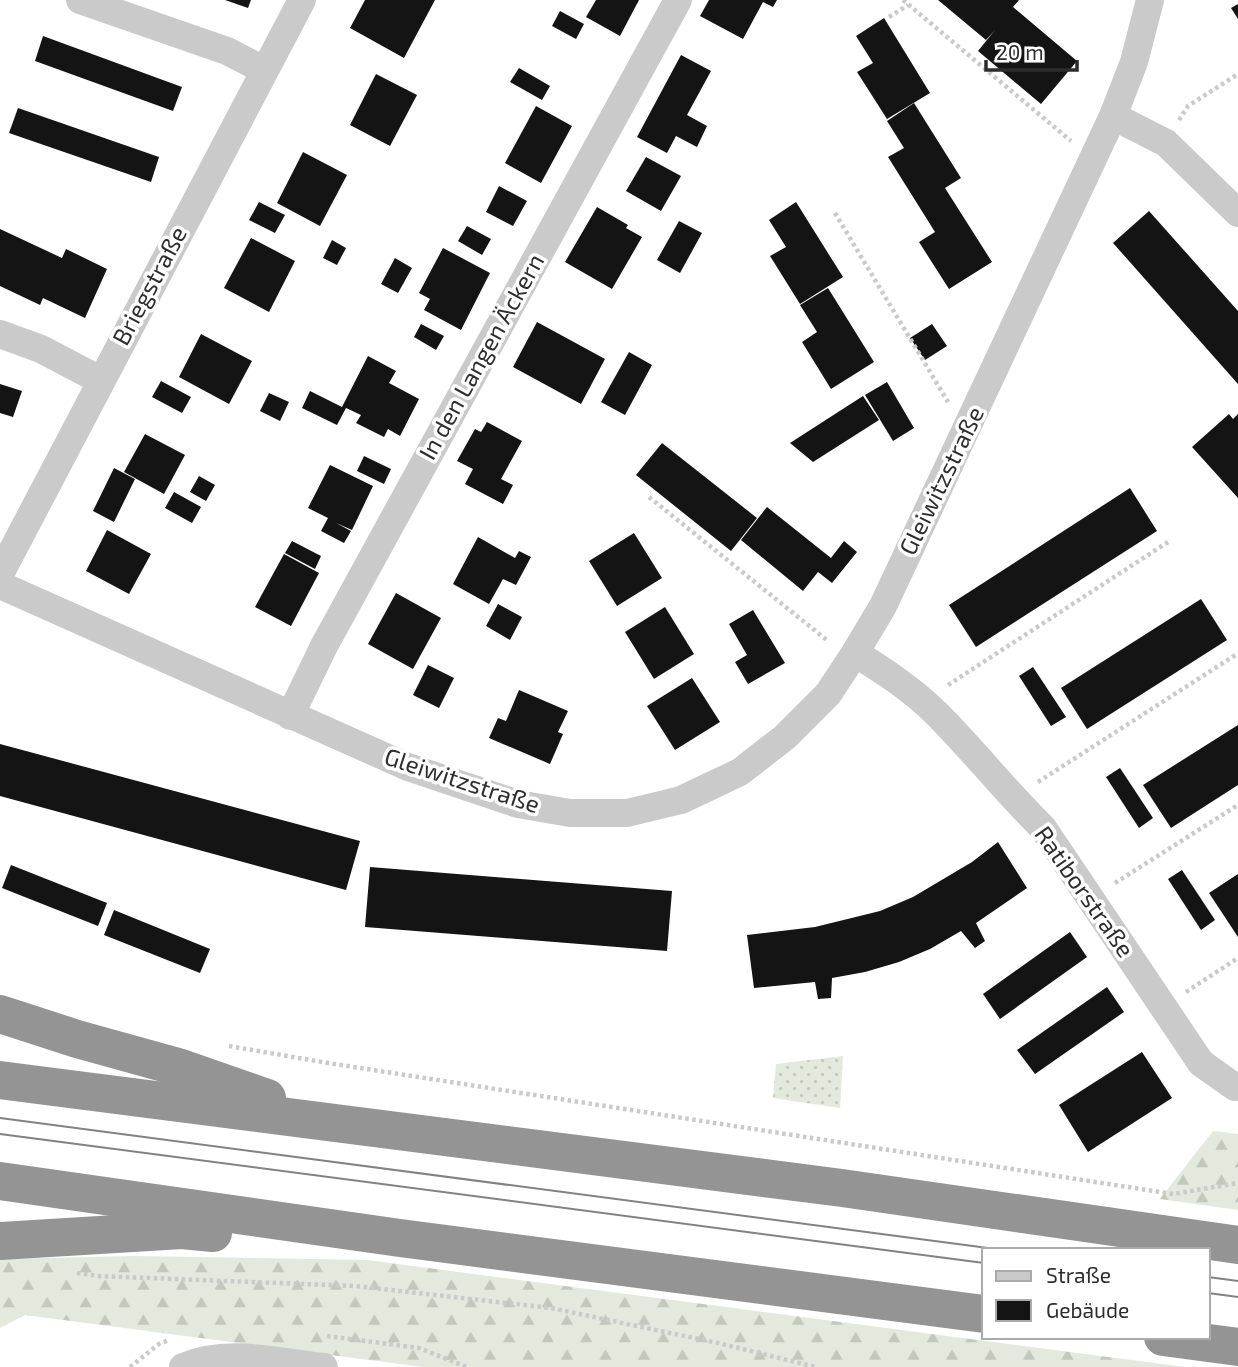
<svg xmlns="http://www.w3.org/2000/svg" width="1238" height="1367" font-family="'Exo 2',sans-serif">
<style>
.forest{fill:url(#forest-firs)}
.park{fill:url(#park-dots)}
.building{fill:#141414}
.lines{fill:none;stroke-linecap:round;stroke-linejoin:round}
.path{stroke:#cacaca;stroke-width:4.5;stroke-dasharray:3.5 3.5;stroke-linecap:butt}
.minor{stroke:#cacaca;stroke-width:28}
.motorway{stroke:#949494;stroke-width:38}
.tram{stroke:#828282;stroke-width:2}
.labels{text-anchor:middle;stroke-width:7;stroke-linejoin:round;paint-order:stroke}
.street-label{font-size:24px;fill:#2d2d2d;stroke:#fff}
</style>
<defs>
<pattern id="forest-firs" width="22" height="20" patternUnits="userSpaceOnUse" patternTransform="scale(1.75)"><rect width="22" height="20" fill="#e3e9dc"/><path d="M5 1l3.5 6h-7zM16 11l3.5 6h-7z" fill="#c3c8bd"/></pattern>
<pattern id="park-dots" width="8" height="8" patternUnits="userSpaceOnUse" patternTransform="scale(1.75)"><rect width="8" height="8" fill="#e3e9dc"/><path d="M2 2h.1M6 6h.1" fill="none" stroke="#c3c8bd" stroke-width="1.8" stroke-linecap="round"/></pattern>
</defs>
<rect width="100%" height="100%" fill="#fff"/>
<g class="forest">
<polygon points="1213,1131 1238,1134 1238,1210 1160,1199"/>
<polygon points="135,1256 367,1260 1185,1367 423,1367 25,1315 0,1328 0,1259"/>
</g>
<polygon class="park" points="843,1056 840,1108 773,1098 776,1064"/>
<g class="building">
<polygon points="225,0 251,0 248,8"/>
<polygon points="365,0 435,0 404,58 350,28"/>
<polygon points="596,0 639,0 620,36 586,17"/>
<polygon points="709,0 777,0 773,7 763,2 743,39 700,16"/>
<polygon points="938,0 1019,0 1013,7 1077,61 1041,104 978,51 995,30 986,40"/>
<polygon points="1238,4 1238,19 1231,8"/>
<polygon points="560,11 584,24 576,39 552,26"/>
<polygon points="884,18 930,93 887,119 857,72 873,63 856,36"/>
<polygon points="43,36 182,87 173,111 35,61"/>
<polygon points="681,55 711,71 687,115 707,126 697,147 676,136 667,153 637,137"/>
<polygon points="519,68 550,86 542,100 510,82"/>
<polygon points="376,74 417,95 390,146 350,125"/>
<polygon points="914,103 961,178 945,188 992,262 949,289 919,242 935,232 888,157 904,148 887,121"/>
<polygon points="536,106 572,126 541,183 505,163"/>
<polygon points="18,108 159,157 151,182 9,133"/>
<polygon points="303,152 347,175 320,226 277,203"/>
<polygon points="646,157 681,176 661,211 626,191"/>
<polygon points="499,186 527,201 513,226 486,212"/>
<polygon points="259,202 285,215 275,233 249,220"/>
<polygon points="796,202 843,277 800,304 770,256 786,247 769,220"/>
<polygon points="597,207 628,225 626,228 642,237 612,289 565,262"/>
<polygon points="1149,211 1238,311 1238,384 1113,243"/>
<polygon points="679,221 702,233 680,273 657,260"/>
<polygon points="467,226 491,239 482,255 458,241"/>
<polygon points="0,229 62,258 66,249 107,269 85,318 43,298 40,305 0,286"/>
<polygon points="251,238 295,261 269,312 224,288"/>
<polygon points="332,240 346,248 337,265 323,258"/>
<polygon points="443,248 490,273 461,330 424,310 430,299 419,293"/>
<polygon points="395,258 412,268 398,293 381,284"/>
<polygon points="828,288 874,362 831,389 802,342 817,332 800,305"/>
<polygon points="537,322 605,359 581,404 513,367"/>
<polygon points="421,324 444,336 436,350 414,337"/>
<polygon points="932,324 947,346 925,360 910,338"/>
<polygon points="201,334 252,361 229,404 179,377"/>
<polygon points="629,352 652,365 625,415 601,402"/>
<polygon points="368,356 396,371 389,383 419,399 400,436 388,429 384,437 356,423 361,415 346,408 337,425 302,408 310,391 342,407"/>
<polygon points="161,381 191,397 182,413 152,397"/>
<polygon points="887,382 914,428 893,441 865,395"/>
<polygon points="0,384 22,391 13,417 0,413"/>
<polygon points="269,393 289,402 280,421 260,411"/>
<polygon points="863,396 879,420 813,462 790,443"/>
<polygon points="1229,414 1233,419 1238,414 1238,498 1192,447"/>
<polygon points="487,422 522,441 501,479 513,485 503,504 465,484 473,469 457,461 475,429 481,432"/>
<polygon points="145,434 185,455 164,494 124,472"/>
<polygon points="662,443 757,518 731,551 636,475"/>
<polygon points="364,456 391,469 384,484 357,471"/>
<polygon points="330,465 373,486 352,530 336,523 351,531 344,543 321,531 328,518 308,508"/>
<polygon points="114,468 135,479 114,522 93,511"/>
<polygon points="199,476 215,485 206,501 190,492"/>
<polygon points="1130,488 1157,531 976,647 949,605"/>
<polygon points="174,492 201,507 192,523 165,508"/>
<polygon points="767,507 831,558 844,541 857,552 832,583 818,572 803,591 741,540"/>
<polygon points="107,530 151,554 129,594 86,571"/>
<polygon points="634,533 662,578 617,606 589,561"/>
<polygon points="478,537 515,558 519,551 531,557 516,585 503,579 489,604 453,584"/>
<polygon points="292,541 321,556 315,569 285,553"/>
<polygon points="284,554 319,573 291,626 255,607"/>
<polygon points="396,593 441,618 413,669 368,644"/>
<polygon points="1201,599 1227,640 1087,729 1061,688"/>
<polygon points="498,604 522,617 510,640 486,626"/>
<polygon points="665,607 694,654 654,679 625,632"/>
<polygon points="753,610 785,663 748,684 735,662 747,655 729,624"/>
<polygon points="428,665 454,678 439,708 413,695"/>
<polygon points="1033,667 1066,717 1051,726 1019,676"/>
<polygon points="692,678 720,722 675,750 647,706"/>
<polygon points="519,690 568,711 558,732 563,734 550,764 489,738 498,718 506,721"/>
<polygon points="1238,725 1238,785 1171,828 1143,785"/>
<polygon points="0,744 360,841 346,890 0,796"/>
<polygon points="1120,768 1153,818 1139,828 1106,777"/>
<polygon points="998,842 1027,888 976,923 985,941 975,948 961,931 930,949 899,962 865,972 832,978 831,998 818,999 815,982 754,988 747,935 815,927 880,911 913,897 972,862"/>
<polygon points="11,865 107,903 98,926 2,888"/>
<polygon points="370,867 672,891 667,951 365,927"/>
<polygon points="1182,870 1215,920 1201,930 1168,879"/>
<polygon points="1238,874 1238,937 1209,893"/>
<polygon points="114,910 210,949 200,973 104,935"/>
<polygon points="1070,932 1087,957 1000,1019 983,994"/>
<polygon points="1107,987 1124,1012 1035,1074 1017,1050"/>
<polygon points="1142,1052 1172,1098 1088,1152 1059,1105"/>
</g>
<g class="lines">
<g class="path">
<polyline points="903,0 1071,141"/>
<polyline points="889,17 908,5"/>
<polyline points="1179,120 1188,106 1238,74"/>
<polyline points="835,213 948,402"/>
<polyline points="649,497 828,641"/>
<polyline points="948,685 1168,542"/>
<polyline points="1038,782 1237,654"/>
<polyline points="1115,883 1238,805"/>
<polyline points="1186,992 1238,958"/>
<polyline points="229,1046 328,1063 1173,1194 1238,1183"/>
<polyline points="77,1273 97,1276 355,1286 551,1308 718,1343 816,1367"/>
<polyline points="327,1336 419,1348 467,1367"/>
<polyline points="130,1367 159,1344 169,1340"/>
</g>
<g class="minor">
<polyline points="80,0 227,51 264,70"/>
<polyline points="1113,116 1166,143 1238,213"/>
<polyline points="0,334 41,349 100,380"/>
<polyline points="0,574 302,0"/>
<polyline points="0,585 408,767 518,804 570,813 627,813 681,800 740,772 785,737 828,694 855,653 883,606 1113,116 1134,62 1150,0"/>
<path d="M855,653C884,671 913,690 937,714C974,751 1006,792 1043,828L1201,1063L1235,1087"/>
<polyline points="290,716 324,646 678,0"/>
<path d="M183,1367C227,1348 277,1362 324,1367"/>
</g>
<g class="motorway">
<polyline points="0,1014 77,1039 178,1067 267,1098"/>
<polyline points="0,1080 842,1188 1238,1245"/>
<polyline points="0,1181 400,1238 984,1314"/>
<polyline points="0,1241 182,1230 213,1233"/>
<polyline points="1163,1337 1238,1347"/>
</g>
<g class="tram">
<polyline points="0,1118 1003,1250"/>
<polyline points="0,1134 984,1263"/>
<polyline points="1208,1277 1238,1281"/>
<polyline points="1208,1293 1238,1297"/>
</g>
</g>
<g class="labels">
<g class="street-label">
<text transform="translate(150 286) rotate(-62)" y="8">Briegstraße</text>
<text transform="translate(482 357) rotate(-61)" y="8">In den Langen Äckern</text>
<text transform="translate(942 481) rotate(-64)" y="8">Gleiwitzstraße</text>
<text transform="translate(462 781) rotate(18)" y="8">Gleiwitzstraße</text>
<text transform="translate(1084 892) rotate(55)" y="8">Ratiborstraße</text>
</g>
</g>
<rect x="982" y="1248" width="228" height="91" fill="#ffffff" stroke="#ababab" stroke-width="2"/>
<rect x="996" y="1271" width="35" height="10" fill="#cacaca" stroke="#ababab" stroke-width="2"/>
<text x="1046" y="1283" font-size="21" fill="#2d2d2d">Straße</text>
<rect x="996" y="1300" width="35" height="21" fill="#141414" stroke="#ababab" stroke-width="2"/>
<text x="1046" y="1318" font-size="21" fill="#2d2d2d">Gebäude</text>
<path d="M986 60v10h91v-10" fill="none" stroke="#2d2d2d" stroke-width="3.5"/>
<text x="996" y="60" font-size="21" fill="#2d2d2d" stroke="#ffffff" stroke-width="5" paint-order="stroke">20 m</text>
</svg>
